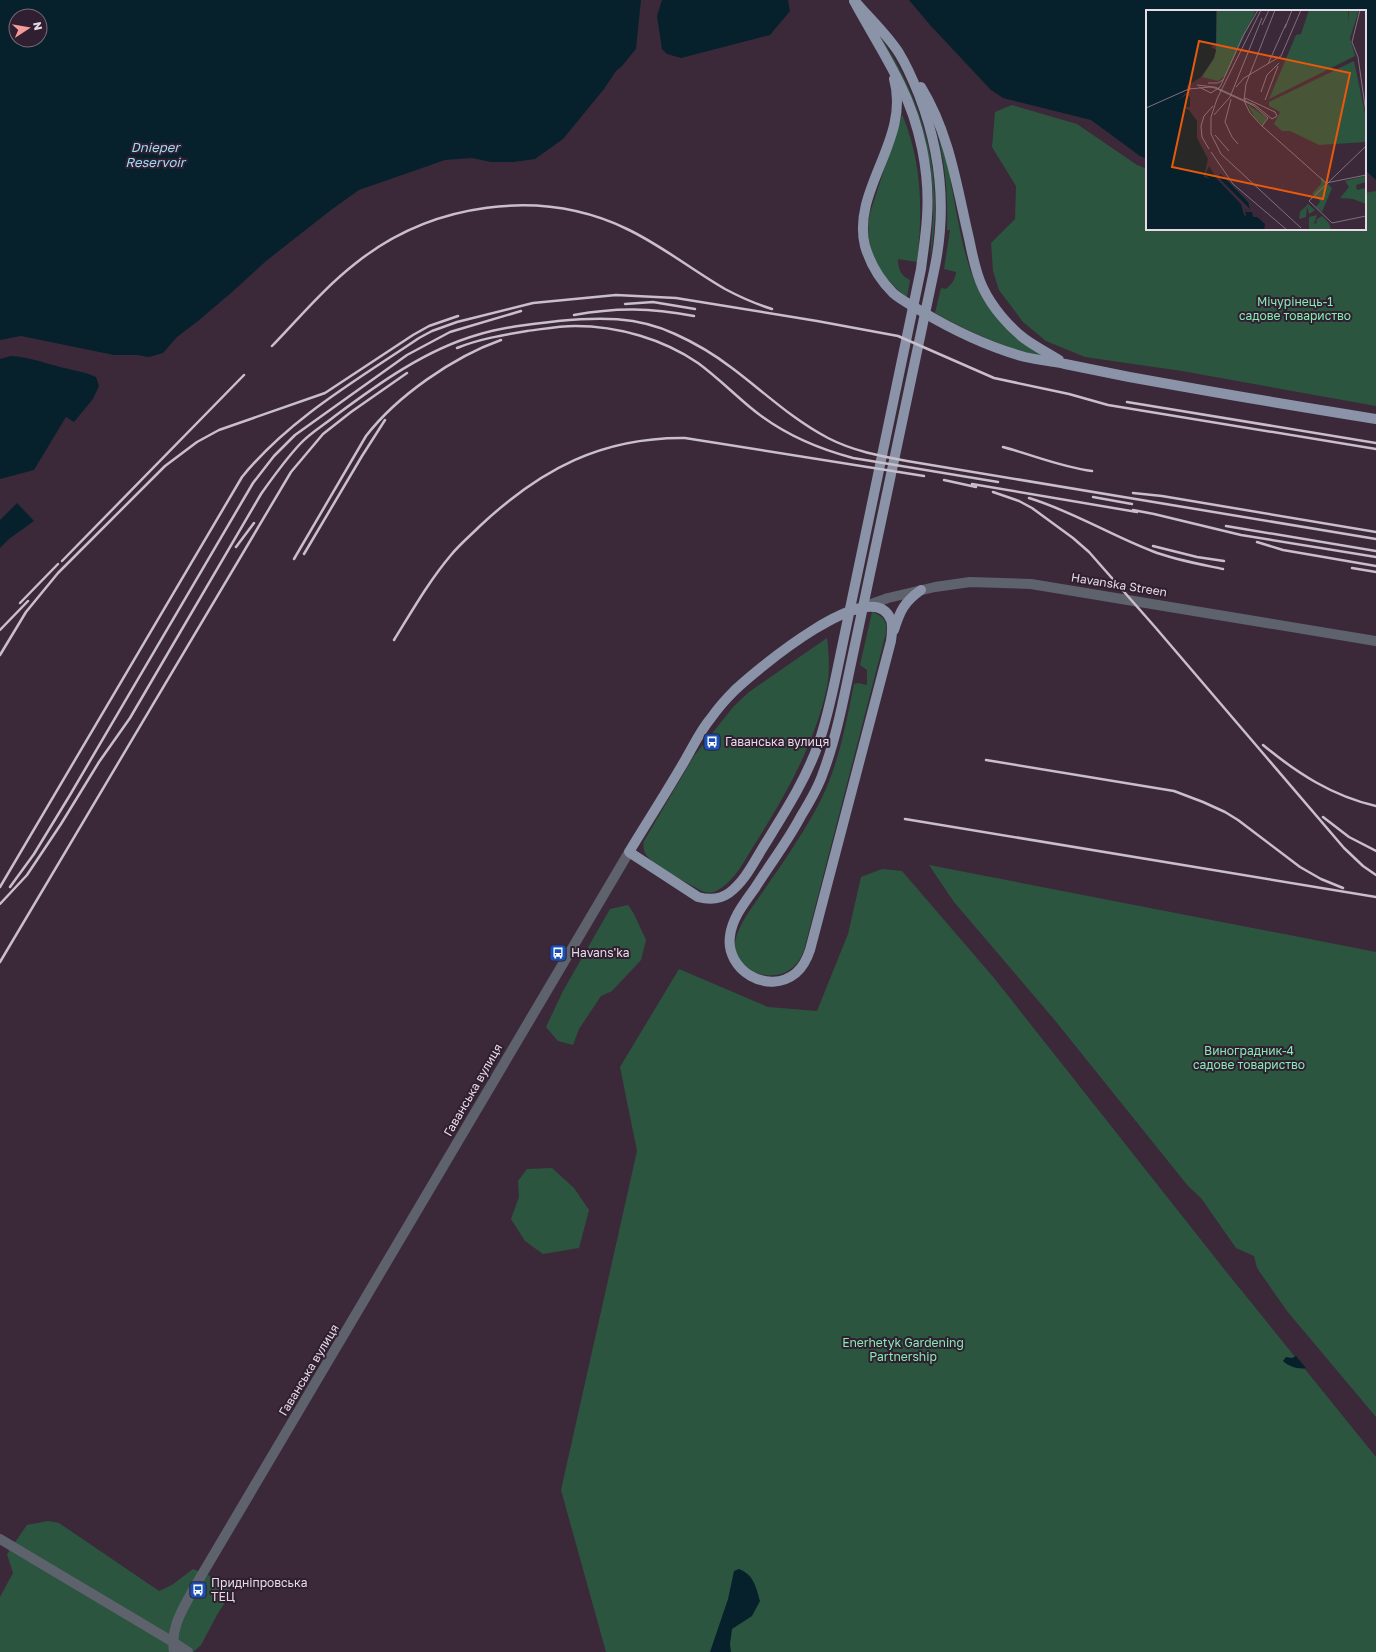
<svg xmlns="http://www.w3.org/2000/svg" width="1376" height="1652" font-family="'Golos Text',sans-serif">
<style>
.green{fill:#2c553f}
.water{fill:#06212b;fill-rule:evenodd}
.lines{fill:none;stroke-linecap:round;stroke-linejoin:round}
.minor{stroke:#5e626d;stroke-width:10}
.major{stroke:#8b93a9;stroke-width:10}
.rail{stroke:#cabeca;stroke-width:2.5}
.labels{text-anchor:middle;stroke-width:4;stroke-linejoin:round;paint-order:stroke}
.park-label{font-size:12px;fill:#85eab3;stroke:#301f30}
.street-label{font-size:12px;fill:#e5dae5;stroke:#301f30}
.poi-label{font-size:12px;fill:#e5dae5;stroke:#301f30;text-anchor:start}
.water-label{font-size:13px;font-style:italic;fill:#9adbf5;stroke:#301f30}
.inset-road{fill:none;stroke:#7f707e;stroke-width:1}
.view{fill:#e8590c;fill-opacity:0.15;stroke:#e8590c;stroke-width:2}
.inset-edge{fill:none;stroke:#e5dae5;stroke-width:2}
</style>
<rect width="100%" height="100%" fill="#3b293a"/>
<g class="green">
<path d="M869,20C920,91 947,171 930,259L933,217V192L930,163Z"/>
<polygon points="1012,105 1077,124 1137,165 1147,169 1147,229 1365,229 1365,193 1376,191 1376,406 1182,371 1085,357 1046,341 1023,322 999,290 993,271 991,243 1015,219 1016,186 992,147 995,112"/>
<path d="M902,114C922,162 923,211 917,262L898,259C898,269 901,276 910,280L907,297C878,276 863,248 870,213Z"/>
<path d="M939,140C947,151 949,170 951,184C958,218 964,266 982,296L1041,356C1003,347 969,332 935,313L941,288L946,289C952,284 955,280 956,272L944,269L950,230H947C948,199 946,170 939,140Z"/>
<path d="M872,612C882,615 888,621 886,633L804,950C789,994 730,974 735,942C739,922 755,904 766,887C783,863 799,839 814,813C837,773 845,729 854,684L858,683L867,685V670L860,665Z"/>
<path d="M827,638C829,653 830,672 827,687C815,744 784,798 753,847C743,863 734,882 716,891C712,893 707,893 702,891C688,883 652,866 645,853C643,848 643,845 644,841L694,756L734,706L749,692Z"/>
<polygon points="929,865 1376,952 1376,1417 1287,1311 1257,1268 1254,1256 1236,1248 1201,1198 1188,1186 1053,1018 954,902"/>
<polygon points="882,869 902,871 994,978 1224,1269 1376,1457 1376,1652 606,1652 561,1490 637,1151 620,1067 679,969 768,1007 817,1011 848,934 861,877"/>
<polygon points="628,905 634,914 646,940 641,960 612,991 601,996 579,1029 573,1045 558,1041 546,1027 563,991 610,909"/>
<polygon points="552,1168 574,1188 589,1210 579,1248 543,1254 525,1241 511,1219 519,1197 518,1181 527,1169"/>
<polygon points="48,1521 59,1523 159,1591 172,1585 193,1569 228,1583 231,1594 218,1613 201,1645 193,1652 0,1652 0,1597 13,1573 7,1554 27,1525"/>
</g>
<g class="water">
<path d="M0,0H641L636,49L622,66L616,71L604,89L563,139L535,159L514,162H491L472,158L445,160L359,190L331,210L266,261L231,293L198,321L177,337L163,353L149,357L137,355H114L21,336L0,340ZM16,16H40V40H16Z"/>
<polygon points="662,0 788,0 790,11 770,35 681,58 667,54 662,49 657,16"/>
<polygon points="909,0 1376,0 1376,180 1365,170 1365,11 1147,11 1147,159 1140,156 1091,120 1003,98 991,90 930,25"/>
<path d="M11,356C28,357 41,362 57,366C70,370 83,371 96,377L99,386L93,399L74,422L66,417L34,470L0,479V359Z"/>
<polygon points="17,503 34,521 9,539 0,548 0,520"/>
<path d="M1296,1356L1306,1368C1299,1370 1288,1366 1283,1361L1286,1357L1292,1358Z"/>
<path d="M739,1569C754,1575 756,1587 760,1601L752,1616L732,1629L730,1644L731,1652H710L728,1599L734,1571Z"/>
</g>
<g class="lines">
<g class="minor">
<polyline points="860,608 888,598 935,587 970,582 1031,584 1376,641"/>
<polyline points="0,1539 173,1642 188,1652"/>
<path d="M174,1652C170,1627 183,1609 194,1588L629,852"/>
</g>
<g class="major">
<path d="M854,0C869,18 886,33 899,53C907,66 913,80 919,95C941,152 947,211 934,271L849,673C842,707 835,741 823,773C818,788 809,803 801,816C788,841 770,864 755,888C745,902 732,918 730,936C725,970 768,996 796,973C803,967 807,959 810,950L891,641C892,634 893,626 891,620C873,571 754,672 735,690C726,699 718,708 711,718C699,732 691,751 681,767C664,796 646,824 629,852L698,897C709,900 719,900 729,893C744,882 753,864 762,849C783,815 806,780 819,742C827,719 832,695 837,671L921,269C923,252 926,235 927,217C930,173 920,124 900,84C886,55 869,29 854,1"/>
<path d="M894,79C911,139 851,190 865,246C870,263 880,280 893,293C901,300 911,305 921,311C953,330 988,347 1025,357C1038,360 1051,361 1065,364C1107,373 1149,381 1191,388C1253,399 1314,409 1376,419"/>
<path d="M921,87C948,131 956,181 967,230C972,250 974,270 983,288C992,307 1009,327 1025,339C1036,347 1048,353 1059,360"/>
<path d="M894,630C900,611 904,602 921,590"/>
</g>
<g class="rail">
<polyline points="625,304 653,302 695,309"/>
<path d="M574,315C618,307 650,308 694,316"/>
<path d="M272,346C299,318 325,287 356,263C431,203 540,187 627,229C661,245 692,270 725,289C740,297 756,304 772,309"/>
<path d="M457,348C479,339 503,335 527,331C543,329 559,326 575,326C618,326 663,339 698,363C717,377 733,393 751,408C781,433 815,448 853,458L998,482"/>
<polyline points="1127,402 1376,443"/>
<path d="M1003,447C1033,455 1061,467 1092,471"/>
<polyline points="944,480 976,487"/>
<polyline points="972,484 1137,512"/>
<polyline points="993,492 1019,501 1032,508 1073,538 1089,552 1155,627 1344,848 1363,866 1376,875"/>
<polyline points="1133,493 1162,496 1376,532"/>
<polyline points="1093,497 1132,504"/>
<path d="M1029,498C1072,511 1110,535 1152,551C1175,560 1199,564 1223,569"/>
<polyline points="1133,510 1154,514 1241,535 1376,557"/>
<polyline points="1226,526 1376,551"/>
<polyline points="1257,542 1283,550 1376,566"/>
<polyline points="1153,546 1197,557 1224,561"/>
<polyline points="236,547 254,523"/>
<polyline points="304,554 362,456 385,420"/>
<path d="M294,559L366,436C397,396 453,357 501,340"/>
<polyline points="62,561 244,375"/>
<polyline points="1352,568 1376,572"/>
<polyline points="20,603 58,564"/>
<polyline points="0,630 28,601"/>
<path d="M394,640C412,611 429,581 451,555C460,544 471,535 481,525C541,469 602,437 685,438L924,476"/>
<polyline points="0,655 26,612 58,573 165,466 197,442 219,430 325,393 413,335 429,326 458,316"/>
<path d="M1263,745C1297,773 1332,796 1376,806"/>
<polyline points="986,760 1174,791 1203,802 1225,812 1238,820 1300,867 1321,879 1343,888"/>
<polyline points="1323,817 1349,837 1376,851"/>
<polyline points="905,819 1376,897"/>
<path d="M0,887L242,477C290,418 357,380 419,338L432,331L457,322L533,303L616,295L676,298L817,321L898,336L994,378L1069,394L1108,405L1376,449"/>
<polyline points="10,887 34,854 70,795 253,483 274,456 295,435 407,355 450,332 521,311"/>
<path d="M0,904L27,875L61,824L99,762L130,718L261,494C273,477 286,459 300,444C310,433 324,425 335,416C378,384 425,350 477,335C503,327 531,324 558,321C598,317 637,316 675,334C695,343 715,355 732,368C764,392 793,420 828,438C853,451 880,456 907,461L1376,539"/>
<polyline points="0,962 291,472 323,434 351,412 407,373"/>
</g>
</g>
<defs>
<symbol id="bus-square" viewBox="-11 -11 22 22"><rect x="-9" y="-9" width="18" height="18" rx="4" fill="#1a4fb4" stroke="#301f30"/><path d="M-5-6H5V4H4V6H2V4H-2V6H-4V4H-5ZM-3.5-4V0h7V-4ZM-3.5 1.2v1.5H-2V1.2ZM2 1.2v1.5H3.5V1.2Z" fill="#fff"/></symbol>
</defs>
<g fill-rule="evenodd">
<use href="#bus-square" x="702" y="732" width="20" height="20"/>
<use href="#bus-square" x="548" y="943" width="20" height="20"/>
<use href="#bus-square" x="188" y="1580" width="20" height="20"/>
</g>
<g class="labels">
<g class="park-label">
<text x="1295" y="306">Мічурінець-1<tspan x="1295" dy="14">садове товариство</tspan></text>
<text x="1249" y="1055">Виноградник-4<tspan x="1249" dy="14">садове товариство</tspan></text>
<text x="903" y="1347">Enerhetyk Gardening<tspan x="903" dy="14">Partnership</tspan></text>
</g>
<g class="street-label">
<text transform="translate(1119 585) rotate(9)" y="4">Havanska Streen</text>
<text transform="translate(473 1090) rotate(-60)" y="4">Гаванська вулиця</text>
<text transform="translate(309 1370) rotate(-59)" y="4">Гаванська вулиця</text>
</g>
<g class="poi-label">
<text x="725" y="746">Гаванська вулиця</text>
<text x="571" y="957">Havans'ka</text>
<text x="211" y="1587">Придніпровська<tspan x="211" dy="14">ТЕЦ</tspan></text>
</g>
<g class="water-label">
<text x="155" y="152">Dnieper<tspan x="155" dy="15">Reservoir</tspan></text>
</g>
</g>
<g transform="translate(1146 10)">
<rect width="220" height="220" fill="#3b293a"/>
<path d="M71,0H110L80,65L72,71L56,67L67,50L70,41ZM163,0H202V13L203,0H213L204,28L209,46L123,89L150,25L155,24ZM208,51L220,108V132L173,135L144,121H136L128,114L134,102L123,96V92ZM101,94L121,108L117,115L109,108ZM219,166L220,172L210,175L211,180L219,178L220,194L207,189L194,188L203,177L199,171ZM175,167L186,178L176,202L170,197L174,192L173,189L166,184L175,174ZM162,194L169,200L163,204L161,196L160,207L153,209L154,202ZM171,205L168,214L171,213L170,210L176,206L183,213L185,220H163V207Z" fill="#2c553f"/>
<path d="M0,0H70V33L65,37L70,40L68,48L55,67L41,76V82L32,90L40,85L44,87V97H37L43,100L51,111V128L62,149L58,167L64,169L59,165L63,156L71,169L95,194L98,205L100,206L99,198L100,202H106L107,207H111L119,214L118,220H0ZM75,164L102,192L104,199L75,170L73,165Z" fill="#06212b"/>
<path class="inset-road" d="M115,0L71,89L65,107V124L75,144L155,218M214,0L206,32L212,47L220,103M116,15L123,0M139,18L146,0M122,54L140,14M62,73H72L78,69M53,77L65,83L74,77L97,26L112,0M90,77L98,68L135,46L155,0M43,79L64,77L69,78L104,94L108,96L122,108L116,116L104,103L99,93V88L129,102L131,106L126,109L109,95L104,93L69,77H68L51,75M115,82L121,65L133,53M85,89L79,112L86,127L92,134M98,90L100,74L129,0M119,90L132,56M0,98L45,78M68,105L84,87L116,8M116,116L180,173M69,125L83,141M220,136L163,191L186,213L220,206M63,139L56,127L55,116L58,106L67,96M65,142L87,174L141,220M180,173L220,165"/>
<path class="view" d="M53,31L204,63L177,189L26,157Z"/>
<rect width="220" height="220" class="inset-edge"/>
</g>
<g transform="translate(28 28) rotate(78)"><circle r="19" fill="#301f30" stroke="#786a78"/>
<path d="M0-3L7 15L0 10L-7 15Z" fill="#f59b9a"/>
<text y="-6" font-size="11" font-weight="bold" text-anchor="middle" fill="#e5dae5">N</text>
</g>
</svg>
